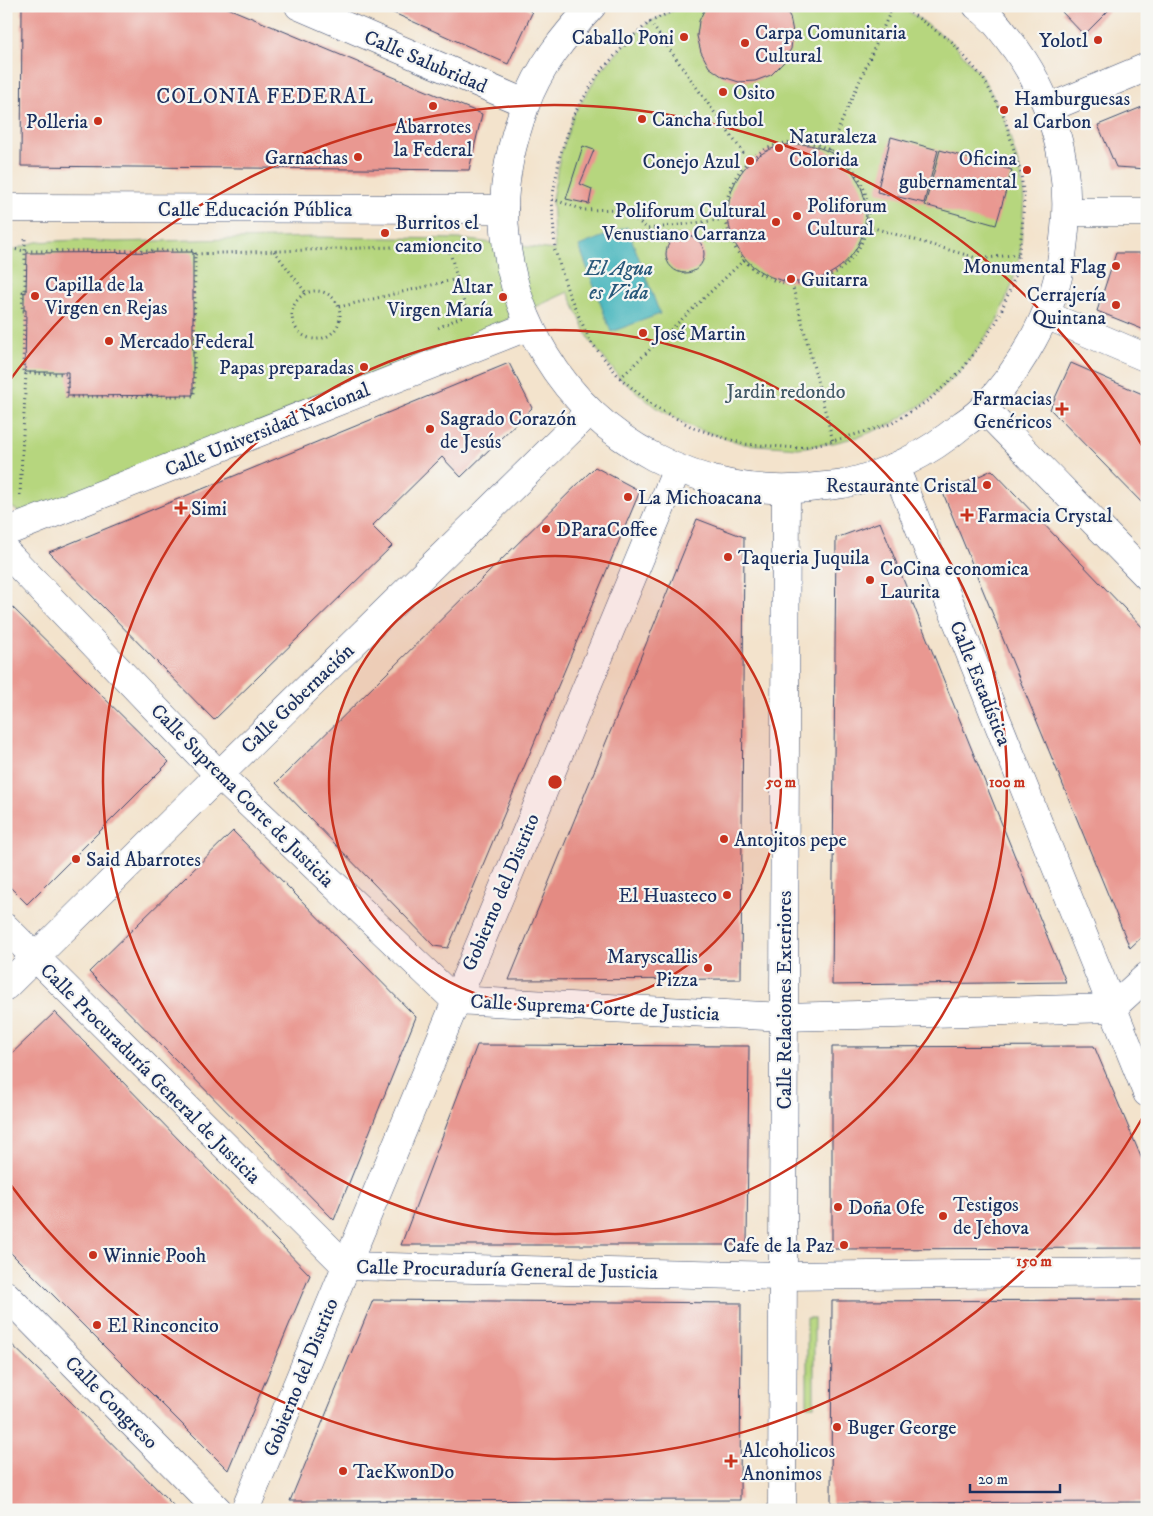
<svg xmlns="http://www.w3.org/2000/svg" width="1153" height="1516" font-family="'IM FELL DW Pica',serif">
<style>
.green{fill:#b6d67e;stroke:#68826e}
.water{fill:#46b6bd;stroke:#30728e}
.building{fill:#e99891}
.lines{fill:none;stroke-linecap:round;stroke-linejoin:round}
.street-casing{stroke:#3b4a6e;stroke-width:29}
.path{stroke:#3b4a6e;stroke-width:3;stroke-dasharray:1 4;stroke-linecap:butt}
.street{stroke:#fff;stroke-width:28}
.ring{fill:none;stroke:#c8321e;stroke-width:2.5}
.poi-dot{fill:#c8321e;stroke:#f6f6f2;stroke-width:2}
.labels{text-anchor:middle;stroke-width:4.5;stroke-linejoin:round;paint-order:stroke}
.poi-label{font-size:20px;fill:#1b2f5e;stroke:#f6f6f2;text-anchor:start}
.street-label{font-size:20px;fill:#1b2f5e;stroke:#f6f6f2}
.park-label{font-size:20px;fill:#425966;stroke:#f6f6f2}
.neighbourhood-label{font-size:21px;letter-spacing:1px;fill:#1b2f5e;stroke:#f6f6f2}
.water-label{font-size:21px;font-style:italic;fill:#28587a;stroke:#f6f6f2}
.centre{fill:#c8321e;stroke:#f6f6f2;stroke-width:2.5}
.ring-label{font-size:15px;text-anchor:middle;font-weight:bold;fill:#c8321e;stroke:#f6f6f2;stroke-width:4.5;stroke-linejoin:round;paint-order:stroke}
</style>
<rect width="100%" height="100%" fill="#f6f6f2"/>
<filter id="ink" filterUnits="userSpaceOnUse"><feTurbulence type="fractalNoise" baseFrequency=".02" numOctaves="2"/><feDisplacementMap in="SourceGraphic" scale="10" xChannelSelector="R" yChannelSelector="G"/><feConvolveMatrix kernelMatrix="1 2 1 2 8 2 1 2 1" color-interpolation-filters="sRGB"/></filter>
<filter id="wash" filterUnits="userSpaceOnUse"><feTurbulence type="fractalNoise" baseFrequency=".0096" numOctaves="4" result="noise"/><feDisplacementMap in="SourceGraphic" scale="20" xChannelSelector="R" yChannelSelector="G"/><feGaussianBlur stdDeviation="1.12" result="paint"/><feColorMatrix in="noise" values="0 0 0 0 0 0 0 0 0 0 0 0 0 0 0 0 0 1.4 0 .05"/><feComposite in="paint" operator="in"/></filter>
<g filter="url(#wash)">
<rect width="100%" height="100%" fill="#f3e3cc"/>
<g class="green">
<polygon points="682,6 901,6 952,42 983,78 1004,116 1021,174 1024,199 1022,230 1020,254 1012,285 997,321 962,370 929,400 891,424 861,436 833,443 798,448 744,444 694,428 655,407 620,378 590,341 568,292 351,392 31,519 6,504 6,378 10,251 36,242 76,240 114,242 317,237 459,239 555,250 552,199 560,156 574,114 599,73 632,37 650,22"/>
<rect x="807" y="1318" width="7" height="88"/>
</g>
<polygon class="water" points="627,227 660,314 611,332 579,246"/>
<g id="blocks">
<g class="building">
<polygon points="22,6 223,6 482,114 469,170 21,166"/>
<polygon points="378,6 525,6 532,13 508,64"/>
<polygon points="706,6 784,6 790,17 793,32 791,49 783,63 771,75 755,81 739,82 723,77 709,67 701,52 697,36 699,21"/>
<polygon points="1068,6 1113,6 1084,35 1062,12"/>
<polygon points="1147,105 1147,169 1116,167 1098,125"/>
<polygon points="891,137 938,150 924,203 877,192"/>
<circle cx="797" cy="213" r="69"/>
<polygon points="583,146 594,150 580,184 592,189 589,204 566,199"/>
<polygon points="940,150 1012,170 996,225 925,205"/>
<circle cx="685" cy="254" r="19"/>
<polygon points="193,252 193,395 68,396 68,372 25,372 26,310 24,310 24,292 26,293 27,253"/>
<polygon points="1116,253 1147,253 1147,331 1097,311"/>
<polygon points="509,363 532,408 461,477 442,457 372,526 392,546 214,720 49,552"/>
<polygon points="1071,363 1147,396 1147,508 1050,409"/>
<polygon points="595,467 640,491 448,948 434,946 276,783"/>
<polygon points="992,470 1147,632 1147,932 1130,948 943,493"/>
<polygon points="697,519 744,537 741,979 509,980"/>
<polygon points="880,522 1043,926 1066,982 832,985 836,538"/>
<polygon points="6,601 169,762 27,904 6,883"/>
<polygon points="233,831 416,1017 334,1220 89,972"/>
<polygon points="55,1012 310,1275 228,1470 6,1248 6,1059"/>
<polygon points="477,1045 749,1046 747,1245 401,1245"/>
<polygon points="1094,1046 1147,1171 1147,1248 832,1249 832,1047"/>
<polygon points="373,1300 741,1303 740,1500 290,1501"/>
<polygon points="1147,1300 1147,1502 831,1503 832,1301"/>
<polygon points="6,1339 60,1391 178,1510 6,1510"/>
</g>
</g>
</g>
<g filter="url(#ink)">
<use href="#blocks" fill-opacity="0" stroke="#3b4a6e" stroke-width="1"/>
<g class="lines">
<defs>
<g id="street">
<polyline points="299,6 525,103"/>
<path d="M592,6C565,35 538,68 525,106C513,139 504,175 504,211C506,314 562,409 654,457C701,482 755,493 809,488C820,486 832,486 843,484C886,474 928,454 962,425C969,420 977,415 983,408C1019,372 1053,313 1061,262C1063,251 1064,240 1065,229C1072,163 1050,92 1009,40C999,27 991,16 977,6"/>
<polyline points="1049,108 1147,67"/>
<polyline points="6,208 504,209"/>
<polyline points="1067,212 1147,212"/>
<polyline points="1046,315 1147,358"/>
<polyline points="983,408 1147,576"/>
<polyline points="895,467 1147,1093"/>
<polyline points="6,532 529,326"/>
<polyline points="6,552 219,775 455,1000 784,1017 1112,1008 1147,976"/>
<polyline points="6,928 346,1266 783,1276 1147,1272"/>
<polyline points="6,986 219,775 589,412"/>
<polyline points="6,1295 218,1510"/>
<polyline points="245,1510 677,469"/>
<polyline points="782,1510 786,490"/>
</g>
</defs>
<use href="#street" class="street-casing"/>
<g class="path">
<polyline points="682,6 650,22 632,37 599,73 574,114 560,156 552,199 555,250 568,292 590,341 620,378 655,407 694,428 744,444 798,448 833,441 891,424 929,400 962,370 997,321 1012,285 1016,271 1022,230 1024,199 1021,174 1004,116 983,78 952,42 901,6"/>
<polyline points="650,22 749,161"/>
<circle cx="797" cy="213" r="71"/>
<polyline points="829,150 893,6"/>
<polyline points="552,199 584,210 623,209 648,229 726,219"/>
<polyline points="867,226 980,259 1020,254"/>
<polyline points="6,248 25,251 25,236"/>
<polyline points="274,251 306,293"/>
<polyline points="195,254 194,251 189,250 25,251 25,292 23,292 22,311 24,311 23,373 67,374 67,397 194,396 195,254 448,245 467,314 436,329"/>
<polyline points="792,284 833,441"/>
<circle cx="316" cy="315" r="24"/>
<polyline points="339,307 457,279"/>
<polyline points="620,378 744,260"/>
<polyline points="20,495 26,373"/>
</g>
<use href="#street" class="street"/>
</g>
</g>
<circle cx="555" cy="782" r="226" fill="#c8321e" fill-opacity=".12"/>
<g class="ring">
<circle cx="555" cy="782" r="226"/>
<circle cx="555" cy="782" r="452"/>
<path d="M1144 1115A677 677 0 0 1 7 1180M7 384A677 677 0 0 1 1144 449"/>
</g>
<g class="poi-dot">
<circle cx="684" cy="37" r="5"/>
<circle cx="1098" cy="40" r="5"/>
<circle cx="745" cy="43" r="5"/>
<circle cx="723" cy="92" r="5"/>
<circle cx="433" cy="106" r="5"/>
<circle cx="1004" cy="110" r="5"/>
<circle cx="642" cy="119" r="5"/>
<circle cx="98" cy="121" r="5"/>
<circle cx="779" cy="148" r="5"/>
<circle cx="358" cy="157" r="5"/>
<circle cx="750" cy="161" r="5"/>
<circle cx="1027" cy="170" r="5"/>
<circle cx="797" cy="216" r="5"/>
<circle cx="776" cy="222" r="5"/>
<circle cx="385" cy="233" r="5"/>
<circle cx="1116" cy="266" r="5"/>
<circle cx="791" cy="279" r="5"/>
<circle cx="35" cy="296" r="5"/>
<circle cx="503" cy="297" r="5"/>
<circle cx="1116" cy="305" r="5"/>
<circle cx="643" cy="333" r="5"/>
<circle cx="109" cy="341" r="5"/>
<circle cx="364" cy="367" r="5"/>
<path d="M1059.5 401.5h5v5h5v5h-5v5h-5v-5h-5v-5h5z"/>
<circle cx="430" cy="429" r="5"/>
<circle cx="987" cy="485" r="5"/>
<circle cx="628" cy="497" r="5"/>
<path d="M178.5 500.5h5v5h5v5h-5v5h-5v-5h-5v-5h5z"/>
<path d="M964.5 507.5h5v5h5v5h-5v5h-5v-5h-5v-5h5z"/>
<circle cx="546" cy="529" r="5"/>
<circle cx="728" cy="557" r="5"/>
<circle cx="870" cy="580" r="5"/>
<circle cx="724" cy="839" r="5"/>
<circle cx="76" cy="859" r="5"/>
<circle cx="727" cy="895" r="5"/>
<circle cx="708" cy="968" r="5"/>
<circle cx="838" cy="1207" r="5"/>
<circle cx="943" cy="1216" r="5"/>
<circle cx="844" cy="1245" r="5"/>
<circle cx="93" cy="1255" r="5"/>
<circle cx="97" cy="1325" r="5"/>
<circle cx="837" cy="1427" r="5"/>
<path d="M728.5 1453.5h5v5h5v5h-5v5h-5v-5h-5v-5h5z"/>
<circle cx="343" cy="1471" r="5"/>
</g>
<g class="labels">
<g class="poi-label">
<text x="755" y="39">Carpa Comunitaria<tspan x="755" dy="23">Cultural</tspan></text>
<text x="674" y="44" text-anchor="end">Caballo Poni</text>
<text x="1088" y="47" text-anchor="end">Yolotl</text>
<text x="733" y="99">Osito</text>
<text x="1014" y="105">Hamburguesas<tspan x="1014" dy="23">al Carbon</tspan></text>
<text x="652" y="126">Cancha futbol</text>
<text x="88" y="128" text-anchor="end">Polleria</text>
<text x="433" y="133" text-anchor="middle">Abarrotes<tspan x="433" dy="23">la Federal</tspan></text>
<text x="789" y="143">Naturaleza<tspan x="789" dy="23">Colorida</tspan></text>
<text x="348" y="164" text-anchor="end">Garnachas</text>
<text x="1017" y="165" text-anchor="end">Oficina<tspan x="1017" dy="23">gubernamental</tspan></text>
<text x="740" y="168" text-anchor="end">Conejo Azul</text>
<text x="807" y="212">Poliforum<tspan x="807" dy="23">Cultural</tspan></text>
<text x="766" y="217" text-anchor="end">Poliforum Cultural<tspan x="766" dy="23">Venustiano Carranza</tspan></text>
<text x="395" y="229">Burritos el<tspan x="395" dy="23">camioncito</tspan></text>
<text x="1106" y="273" text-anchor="end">Monumental Flag</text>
<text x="801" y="286">Guitarra</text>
<text x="45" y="291">Capilla de la<tspan x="45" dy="23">Virgen en Rejas</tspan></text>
<text x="493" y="293" text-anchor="end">Altar<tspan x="493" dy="23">Virgen María</tspan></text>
<text x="1106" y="301" text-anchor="end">Cerrajería<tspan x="1106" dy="23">Quintana</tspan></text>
<text x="653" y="340">José Martin</text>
<text x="119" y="348">Mercado Federal</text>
<text x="354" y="374" text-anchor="end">Papas preparadas</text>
<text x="1052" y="405" text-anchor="end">Farmacias<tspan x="1052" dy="23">Genéricos</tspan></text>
<text x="440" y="425">Sagrado Corazón<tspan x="440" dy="23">de Jesús</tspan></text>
<text x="977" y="492" text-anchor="end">Restaurante Cristal</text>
<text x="638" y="504">La Michoacana</text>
<text x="191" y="515">Simi</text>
<text x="977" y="522">Farmacia Crystal</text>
<text x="556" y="536">DParaCoffee</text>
<text x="738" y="564">Taqueria Juquila</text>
<text x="880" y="575">CoCina economica<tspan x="880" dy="23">Laurita</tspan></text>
<text x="734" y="846">Antojitos pepe</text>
<text x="86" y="866">Said Abarrotes</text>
<text x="717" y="902" text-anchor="end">El Huasteco</text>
<text x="698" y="963" text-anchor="end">Maryscallis<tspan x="698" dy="23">Pizza</tspan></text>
<text x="953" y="1211">Testigos<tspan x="953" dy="23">de Jehova</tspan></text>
<text x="848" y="1214">Doña Ofe</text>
<text x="834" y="1252" text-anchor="end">Cafe de la Paz</text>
<text x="103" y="1262">Winnie Pooh</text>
<text x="107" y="1332">El Rinconcito</text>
<text x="847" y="1434">Buger George</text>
<text x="742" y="1457">Alcoholicos<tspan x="742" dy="23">Anonimos</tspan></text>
<text x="353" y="1478">TaeKwonDo</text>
</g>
<g class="street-label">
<text transform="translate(426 61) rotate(23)" y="7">Calle Salubridad</text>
<text x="255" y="216">Calle Educación Pública</text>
<text transform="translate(267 429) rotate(-22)" y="7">Calle Universidad Nacional</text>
<text transform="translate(981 683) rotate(68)" y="7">Calle Estadística</text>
<text transform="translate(297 698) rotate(-44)" y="7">Calle Gobernación</text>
<text transform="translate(243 795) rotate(45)" y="7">Calle Suprema Corte de Justicia</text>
<text transform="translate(500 892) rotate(-67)" y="7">Gobierno del Distrito</text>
<text transform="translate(784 1000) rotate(-90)" y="7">Calle Relaciones Exteriores</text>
<text transform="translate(595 1007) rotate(3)" y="7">Calle Suprema Corte de Justicia</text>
<text transform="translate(151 1073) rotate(45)" y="7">Calle Procuraduría General de Justicia</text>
<text transform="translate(507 1269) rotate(1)" y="7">Calle Procuraduría General de Justicia</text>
<text transform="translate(300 1377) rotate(-68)" y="7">Gobierno del Distrito</text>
<text transform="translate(112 1402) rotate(45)" y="7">Calle Congreso</text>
</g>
<g class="park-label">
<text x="786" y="398">Jardin redondo</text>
</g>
<g class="neighbourhood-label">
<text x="265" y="103">COLONIA FEDERAL</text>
</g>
<g class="water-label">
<text x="619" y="275">El Agua<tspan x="619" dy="24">es Vida</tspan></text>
</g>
</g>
<circle cx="555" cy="782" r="8" class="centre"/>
<g class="ring-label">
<text x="781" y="787">50 m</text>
<text x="1007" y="787">100 m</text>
<text x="1034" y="1266">150 m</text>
</g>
<rect width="1153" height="1516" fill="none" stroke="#f6f6f2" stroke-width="25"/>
<path d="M970 1484v8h90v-8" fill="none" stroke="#1b2f5e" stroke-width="2.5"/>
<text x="978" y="1484" font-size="15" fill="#1b2f5e" stroke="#f6f6f2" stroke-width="4" paint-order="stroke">20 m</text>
</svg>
